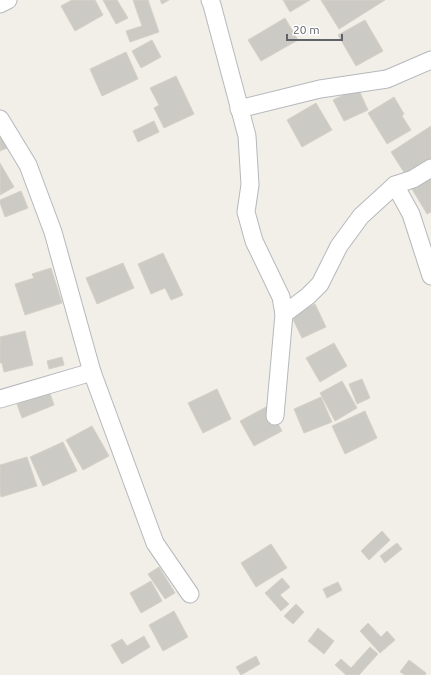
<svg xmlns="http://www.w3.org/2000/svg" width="431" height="675" font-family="Ubuntu,sans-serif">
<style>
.building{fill:#cccac5;stroke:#d6d1c6}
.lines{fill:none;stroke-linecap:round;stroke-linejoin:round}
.street-casing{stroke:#b5b8bc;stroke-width:19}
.street{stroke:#fff;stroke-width:17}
</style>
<rect width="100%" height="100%" fill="#f1efe8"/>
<g class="building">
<polygon points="72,0 95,0 103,15 75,31 61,6"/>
<polygon points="103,0 117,0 128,18 116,24"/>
<polygon points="133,0 148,0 159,32 130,42 126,31 142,26"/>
<polygon points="160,0 169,0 162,4"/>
<polygon points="283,0 310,0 290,12"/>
<polygon points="321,0 385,0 339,29"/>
<polygon points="285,18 298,40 261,61 248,40"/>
<polygon points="365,20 383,51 356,66 338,35"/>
<polygon points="152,40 161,57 141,68 132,51"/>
<polygon points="126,52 138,79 102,96 90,69"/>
<polygon points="176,76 194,114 164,128 154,108 159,105 150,88"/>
<polygon points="358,88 368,110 344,121 333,100"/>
<polygon points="394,97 404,114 402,116 411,130 387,144 368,113"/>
<polygon points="316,103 332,130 302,147 287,120"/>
<polygon points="154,121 159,132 138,142 133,131"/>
<polygon points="431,126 431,162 407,177 391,152"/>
<polygon points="0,131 7,148 0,151"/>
<polygon points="0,163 14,187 0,195"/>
<polygon points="431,178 431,212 427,214 412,189"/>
<polygon points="21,191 28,208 5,217 0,203 0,200"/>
<polygon points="163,253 183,295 171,300 165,288 151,294 138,264"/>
<polygon points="123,263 134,288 97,304 86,278"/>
<polygon points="51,268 62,303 25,315 15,284 34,278 32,274"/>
<polygon points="315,304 326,327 302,338 291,315"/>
<polygon points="25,331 33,365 4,372 2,363 0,363 0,337"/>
<polygon points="334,343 347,366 320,382 306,358"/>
<polygon points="62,357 64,365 49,369 47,361"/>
<polygon points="362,379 370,398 357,404 349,384"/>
<polygon points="342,381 357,408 335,421 320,393"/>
<polygon points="217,389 231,419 203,433 188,403"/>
<polygon points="49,391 54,405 22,418 17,404"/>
<polygon points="321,397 332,422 304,433 294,409"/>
<polygon points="268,406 282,431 254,446 240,421"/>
<polygon points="365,411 377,438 345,454 332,426"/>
<polygon points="92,426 109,456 83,470 66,440"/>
<polygon points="63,442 77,471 43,486 30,457"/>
<polygon points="27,457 37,486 1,497 0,493 0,465"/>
<polygon points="382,531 390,540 369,560 361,551"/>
<polygon points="397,543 402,549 385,563 380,556"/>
<polygon points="271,544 287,568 256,587 241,563"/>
<polygon points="159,567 175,593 165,599 148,574"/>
<polygon points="282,578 290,587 280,595 289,604 281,611 265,593"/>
<polygon points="151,581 162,601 141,613 130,593"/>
<polygon points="338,582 342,590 327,598 323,589"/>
<polygon points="296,604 304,612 293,624 284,616"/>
<polygon points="174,611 188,637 163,651 149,625"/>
<polygon points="368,623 381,637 387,631 395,640 380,653 360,631"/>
<polygon points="318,628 334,641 324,654 308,641"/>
<polygon points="144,636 150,647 122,664 111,645 122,639 127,646"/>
<polygon points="370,647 378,654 359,675 346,675 335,665 341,659 351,668"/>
<polygon points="256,656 260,664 241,675 236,667"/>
<polygon points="409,660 426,673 425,675 405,675 400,672"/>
</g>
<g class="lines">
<defs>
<g id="street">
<polyline points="210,0 212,5 247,136 250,185 246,212 254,241 281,297 284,314 275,416"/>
<polyline points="0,4 8,0"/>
<polyline points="239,109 320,89 387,79 431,60"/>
<polyline points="0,119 28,165 53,232 92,372"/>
<polyline points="395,185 411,214 431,276"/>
<polyline points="284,314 308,296 320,284 339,246 361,216 395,185 413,179 431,168"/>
<polyline points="0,399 92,372 155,543 190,594"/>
</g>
</defs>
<use href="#street" class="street-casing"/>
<use href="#street" class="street"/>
</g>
<path d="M287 34v6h55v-6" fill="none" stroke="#5f6368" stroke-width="2"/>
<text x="293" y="34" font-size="12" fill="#5f6368" stroke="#ffffff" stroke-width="3" paint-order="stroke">20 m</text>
</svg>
